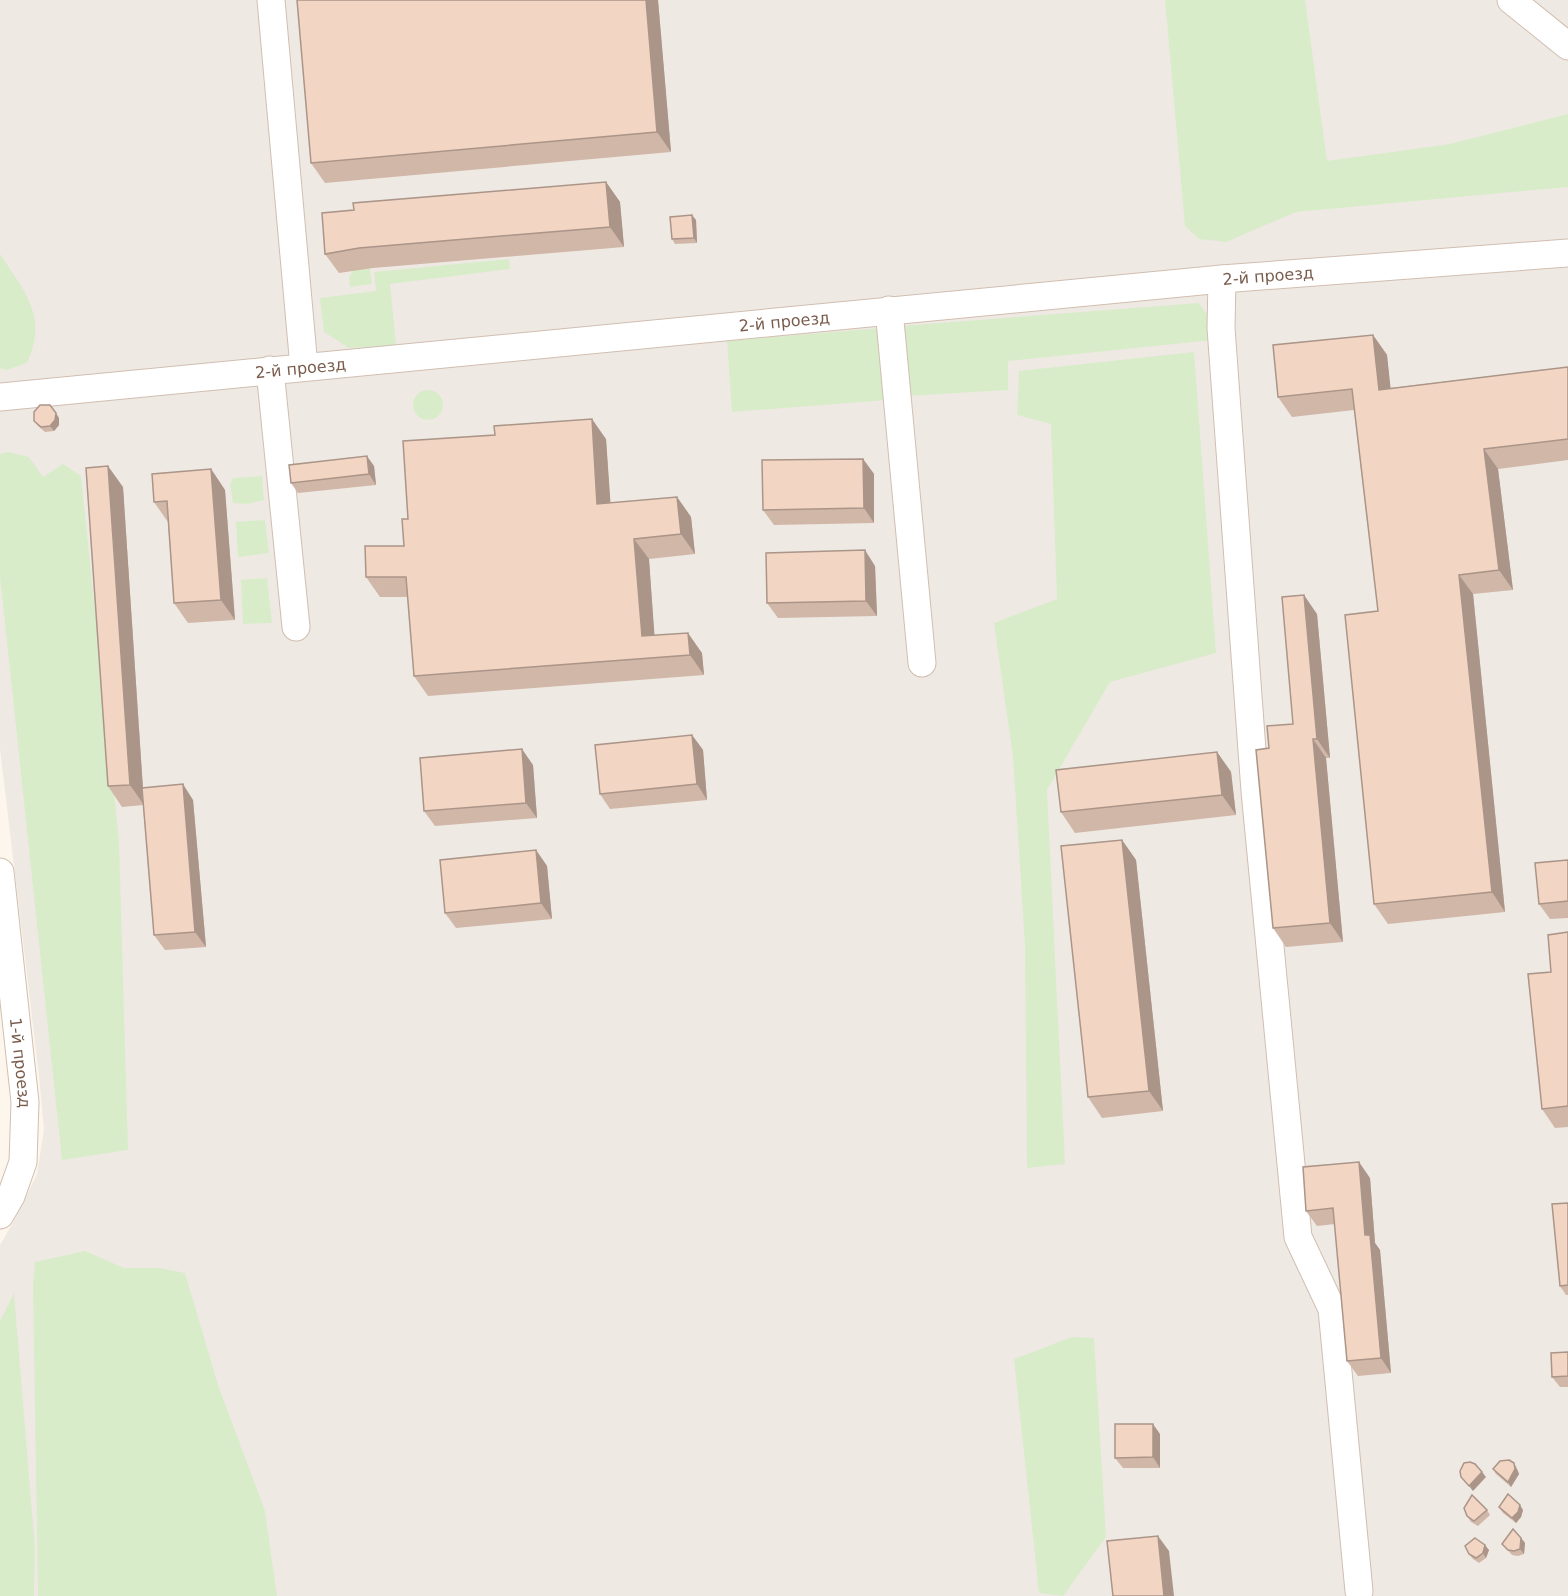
<svg xmlns="http://www.w3.org/2000/svg" width="1568" height="1596" font-family="'DejaVu Sans',sans-serif">
<style>
.industrial{fill:#efe9e4}
.green{fill:#d8ecc9}
.lines{fill:none;stroke-linecap:round;stroke-linejoin:round}
.minor-casing{stroke:#d1beb0;stroke-width:29}
.minor{stroke:#fff;stroke-width:27}
.wall{fill:#d1b7a8}
.shaded-wall{fill:#aa9588}
.building{fill:#f3d5c3;stroke:#aa9588;stroke-width:1.5}
.labels{text-anchor:middle;stroke-width:5;stroke-linejoin:round;paint-order:stroke}
.street-label{font-size:16px;fill:#7a5c4d;stroke:#fffaf3}
</style>
<rect width="100%" height="100%" fill="#fdf6ec"/>
<g class="industrial">
<polygon points="0,0 1568,0 1568,240 1177,271 0,387"/>
<polygon points="1568,264 1568,1596 0,1596 0,1245 15,1219 37,1174 44,1130 39,1076 0,749 0,408 1176,293"/>
</g>
<g class="green">
<polygon points="1165,0 1305,0 1327,161 1450,144 1568,114 1568,187 1296,212 1226,242 1199,239 1185,226"/>
<polygon points="365,235 372,284 350,287 349,277 356,266"/>
<path d="M0,254C24,291 49,317 27,363L6,370L0,368Z"/>
<polygon points="509,259 510,269 390,284 396,345 349,348 324,332 320,298 376,291 374,272"/>
<polygon points="1199,303 1211,320 1213,340 1008,361 1008,390 905,396 901,326"/>
<polygon points="881,328 887,400 732,412 727,341"/>
<polygon points="1194,352 1216,653 1110,682 1047,790 1065,1164 1027,1168 1025,945 1013,757 994,623 1057,599 1051,424 1017,415 1019,371"/>
<circle cx="428" cy="405" r="15"/>
<polygon points="8,452 29,457 43,477 63,464 81,476 119,841 128,1150 62,1160 0,576 0,454"/>
<polygon points="262,476 264,500 248,504 233,503 230,485 233,478"/>
<polygon points="265,520 269,553 238,557 236,522"/>
<polygon points="267,578 272,623 243,624 241,580"/>
<polygon points="85,1251 124,1268 159,1268 185,1273 218,1385 265,1511 277,1596 38,1596 33,1286 35,1262"/>
<polygon points="14,1293 35,1549 34,1596 0,1596 0,1321"/>
<polygon points="1072,1337 1094,1338 1106,1537 1063,1596 1039,1593 1014,1359"/>
</g>
<g class="lines">
<defs>
<g id="minor">
<polyline points="271,0 304,367"/>
<polyline points="1511,0 1568,46"/>
<polyline points="1222,279 1221,328 1255,791 1298,1237 1332,1309 1359,1591"/>
<polyline points="889,310 922,663"/>
<polyline points="270,370 296,627"/>
<path id="s1" d="M0,397L1222,279L1568,253"/>
<path id="s2" d="M0,872L25,1102L23,1162L11,1196L0,1215"/>
</g>
</defs>
<use href="#minor" class="minor-casing"/>
<use href="#minor" class="minor"/>
</g>
<g class="wall">
<polygon points="297,0 658,0 671,152 325,183 311,163"/>
<polygon points="606,182 620,202 624,247 373,268 339,273 325,254 354,210"/>
<polygon points="696,220 697,243 675,244 672,239"/>
<polygon points="1373,335 1387,355 1390,388 1568,367 1568,460 1498,469 1513,590 1473,594 1505,912 1388,924 1374,904 1378,611 1354,410 1292,417 1278,397"/>
<polygon points="59,418 59,425 54,431 45,432 38,426 34,421"/>
<polygon points="606,439 610,503 677,497 691,517 695,554 649,559 654,635 702,653 704,675 428,696 414,676 408,597 380,597 366,577 404,546 408,519"/>
<polygon points="863,459 874,474 874,523 774,525 763,510"/>
<polygon points="374,466 376,485 298,493 291,483"/>
<polygon points="211,469 225,490 235,620 188,623 174,603 168,522 154,502"/>
<polygon points="123,487 143,788 193,800 206,947 165,950 154,935 143,805 122,807 108,786"/>
<polygon points="875,566 877,616 778,618 767,603"/>
<polygon points="1317,614 1330,758 1326,758 1343,942 1286,947 1273,928 1269,748 1293,724"/>
<polygon points="692,735 703,750 707,800 610,809 600,794"/>
<polygon points="1217,752 1231,772 1236,815 1075,833 1061,812"/>
<polygon points="533,765 537,818 435,826 424,811"/>
<polygon points="1122,840 1136,860 1163,1111 1102,1118 1088,1097"/>
<polygon points="536,850 547,866 552,919 456,928 445,913"/>
<polygon points="1568,860 1568,918 1550,919 1539,904"/>
<polygon points="1568,932 1568,1127 1555,1128 1542,1109 1551,972"/>
<polygon points="1370,1178 1375,1243 1380,1250 1391,1373 1358,1376 1347,1361 1335,1224 1317,1226 1306,1211"/>
<polygon points="1568,1203 1568,1295 1566,1295 1560,1286"/>
<polygon points="1568,1352 1568,1387 1560,1387 1552,1377"/>
<polygon points="1160,1434 1160,1468 1123,1468 1115,1458"/>
<polygon points="1493,1469 1517,1469 1519,1474 1511,1487 1496,1474"/>
<polygon points="1499,1507 1523,1510 1521,1517 1516,1523 1503,1513"/>
<polygon points="1487,1510 1490,1515 1478,1526 1471,1522 1467,1516"/>
<polygon points="1521,1538 1525,1543 1524,1554 1518,1556 1512,1555 1502,1544"/>
<polygon points="1489,1550 1486,1558 1479,1563 1473,1559 1469,1554"/>
</g>
<g class="shaded-wall">
<polygon points="646,0 658,0 671,152 657,132"/>
<polygon points="606,182 620,202 624,247 610,227"/>
<polygon points="692,215 696,220 697,243 694,238"/>
<polygon points="1373,335 1387,355 1393,410 1379,390"/>
<polygon points="56,413 59,418 59,425 54,431 50,426"/>
<polygon points="592,419 606,439 612,524 597,504"/>
<polygon points="1484,449 1498,469 1513,590 1499,570"/>
<polygon points="367,456 374,466 376,485 369,474"/>
<polygon points="863,459 874,474 874,523 864,508"/>
<polygon points="108,466 123,487 144,805 130,785"/>
<polygon points="211,469 225,490 235,620 221,600"/>
<polygon points="677,497 691,517 695,554 681,534"/>
<polygon points="634,539 649,559 656,656 642,636"/>
<polygon points="865,550 875,566 877,616 866,601"/>
<polygon points="1459,575 1473,594 1505,912 1492,892"/>
<polygon points="1304,595 1317,614 1330,758 1317,739"/>
<polygon points="688,633 702,653 704,675 690,655"/>
<polygon points="692,735 703,750 707,800 697,784"/>
<polygon points="1313,739 1326,758 1343,942 1330,923"/>
<polygon points="522,749 533,765 537,818 526,803"/>
<polygon points="1217,752 1231,772 1236,815 1222,795"/>
<polygon points="183,784 193,800 206,947 195,932"/>
<polygon points="1122,840 1136,860 1163,1111 1149,1091"/>
<polygon points="536,850 547,866 552,919 541,903"/>
<polygon points="1359,1162 1370,1178 1375,1243 1380,1250 1391,1373 1381,1358 1365,1235"/>
<polygon points="1153,1424 1160,1434 1160,1468 1153,1457"/>
<polygon points="1514,1463 1517,1469 1519,1474 1511,1487 1508,1482"/>
<polygon points="1482,1472 1486,1477 1473,1491 1469,1486"/>
<polygon points="1520,1505 1523,1510 1521,1517 1516,1523 1512,1518"/>
<polygon points="1158,1536 1169,1551 1174,1596 1164,1596"/>
<polygon points="1521,1538 1525,1543 1524,1554 1520,1549"/>
<polygon points="1485,1545 1489,1550 1486,1558 1483,1553"/>
</g>
<g class="building">
<polygon points="297,0 646,0 657,132 311,163"/>
<polygon points="606,182 610,227 359,248 325,254 322,213 354,210 353,203"/>
<polygon points="692,215 694,238 672,239 670,217"/>
<polygon points="1373,335 1379,390 1568,367 1568,439 1484,449 1499,570 1459,575 1492,892 1374,904 1345,615 1378,611 1352,389 1278,397 1273,345"/>
<polygon points="40,405 50,405 56,413 55,420 50,426 41,427 34,421 34,412"/>
<polygon points="592,419 597,504 677,497 681,534 634,539 642,636 688,633 690,655 414,676 406,577 366,577 365,546 404,546 402,519 408,519 403,441 495,435 494,426"/>
<polygon points="367,456 369,474 291,483 289,465"/>
<polygon points="863,459 864,508 763,510 762,460"/>
<polygon points="108,466 130,785 108,786 86,468"/>
<polygon points="211,469 221,600 174,603 167,501 154,502 152,474"/>
<polygon points="865,550 866,601 767,603 766,553"/>
<polygon points="1304,595 1317,739 1313,739 1330,923 1273,928 1256,750 1269,748 1267,726 1293,724 1282,597"/>
<polygon points="692,735 697,784 600,794 595,745"/>
<polygon points="522,749 526,803 424,811 420,758"/>
<polygon points="1217,752 1222,795 1061,812 1056,770"/>
<polygon points="183,784 195,932 154,935 142,788"/>
<polygon points="1122,840 1149,1091 1088,1097 1061,846"/>
<polygon points="536,850 541,903 445,913 440,860"/>
<polygon points="1568,860 1568,901 1539,904 1535,863"/>
<polygon points="1568,932 1568,1106 1542,1109 1528,974 1551,972 1548,935"/>
<polygon points="1359,1162 1365,1235 1370,1235 1381,1358 1347,1361 1333,1208 1306,1211 1303,1167"/>
<polygon points="1568,1203 1568,1285 1560,1286 1552,1204"/>
<polygon points="1568,1352 1568,1376 1552,1377 1551,1353"/>
<polygon points="1115,1424 1153,1424 1153,1457 1115,1458"/>
<polygon points="1509,1460 1514,1463 1515,1469 1508,1482 1493,1469 1500,1461"/>
<polygon points="1470,1462 1475,1464 1482,1472 1469,1486 1461,1477 1460,1471 1464,1463"/>
<polygon points="1508,1494 1520,1505 1518,1512 1512,1518 1499,1507"/>
<polygon points="1472,1495 1487,1510 1474,1521 1467,1516 1464,1508"/>
<polygon points="1513,1529 1521,1538 1520,1549 1514,1551 1508,1550 1502,1544"/>
<polygon points="1158,1536 1164,1596 1113,1596 1107,1541"/>
<polygon points="1475,1538 1485,1545 1483,1553 1476,1558 1469,1554 1465,1546"/>
</g>
<g class="labels">
<g class="street-label">
<text dy="6" stroke="none"><textPath href="#s1" startOffset="1274">2-й проезд</textPath></text>
<text dy="6" stroke="none"><textPath href="#s1" startOffset="788">2-й проезд</textPath></text>
<text dy="6" stroke="none"><textPath href="#s1" startOffset="302">2-й проезд</textPath></text>
<text dy="6" stroke="none"><textPath href="#s2" startOffset="192">1-й проезд</textPath></text>
</g>
</g>
</svg>
